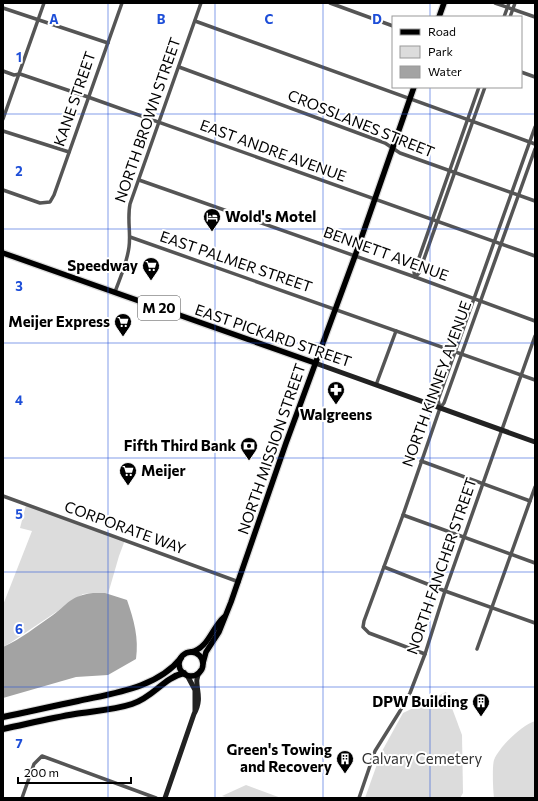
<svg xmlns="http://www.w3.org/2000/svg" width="538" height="801" font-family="Commissioner,sans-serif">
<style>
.green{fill:#dcdcdc}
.water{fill:#a3a3a3}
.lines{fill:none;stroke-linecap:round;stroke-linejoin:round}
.primary-casing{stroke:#dbdbdb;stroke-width:8}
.highway-casing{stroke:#dbdbdb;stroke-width:8}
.street{stroke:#555;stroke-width:3.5}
.secondary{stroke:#222;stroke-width:5}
.primary{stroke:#000;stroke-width:5.5}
.highway{stroke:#000;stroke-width:6}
.grid{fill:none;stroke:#1d4ed8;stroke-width:1;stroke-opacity:0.55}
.labels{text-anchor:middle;stroke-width:4;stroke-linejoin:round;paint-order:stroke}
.shield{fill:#fff;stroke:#4c4c4c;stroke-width:1}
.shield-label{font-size:14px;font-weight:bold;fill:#000}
.street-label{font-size:15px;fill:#000;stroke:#fff}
.poi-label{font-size:15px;font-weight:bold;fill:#000;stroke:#fff;text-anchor:end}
.park-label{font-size:15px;fill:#333;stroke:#fff}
.grid-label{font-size:13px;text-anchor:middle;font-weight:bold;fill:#1d4ed8;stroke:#fff;stroke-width:4;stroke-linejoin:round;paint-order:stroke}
</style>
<rect width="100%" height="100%" fill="#fff"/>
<g class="green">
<polygon points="26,505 125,540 119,556 108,594 93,593 83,594 10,643 3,647 3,605 32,531 20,528"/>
<polygon points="446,692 462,735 463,793 460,798 365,798 381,753 403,713"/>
<path d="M535,721V798H494C493,790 492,767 494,760C499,747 522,725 535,721Z"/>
<polygon points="246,785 281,798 229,798 222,796"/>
</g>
<path class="water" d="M93,593H105L127,600C134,620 139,638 136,659L108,675L76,677L3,698V647C21,639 37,626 53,615C70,602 71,596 93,593Z"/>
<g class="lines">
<defs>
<g id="primary">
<polyline points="439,17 444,3"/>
<polyline points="3,253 315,363"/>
<path d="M191,652C208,649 212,627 224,617"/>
<circle cx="191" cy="664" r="12"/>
<polyline points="203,663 206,652 219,632 231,602 286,443 355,256 414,87"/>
</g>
<g id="highway">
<path d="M3,717C28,712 53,706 78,701C114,693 157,688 181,658"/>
<path d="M3,729C27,724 51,718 75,714C94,711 114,710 132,704C154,697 163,678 184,673"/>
</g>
</defs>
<use href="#primary" class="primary-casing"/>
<use href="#highway" class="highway-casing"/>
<g class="street">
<polyline points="330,3 393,26"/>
<polyline points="495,3 535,17"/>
<polyline points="3,8 108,43"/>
<polyline points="504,17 509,3"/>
<polyline points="510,17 515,3"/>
<polyline points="195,21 535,144"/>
<polyline points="179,67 385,143 400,153 535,201"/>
<polyline points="3,71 14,75 20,74 88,97 535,256"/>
<polyline points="521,72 535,77"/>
<polyline points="3,119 44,3"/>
<polyline points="3,131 69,152"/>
<polyline points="139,180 415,277 535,321"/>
<polyline points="3,190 40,203 50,202 54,195 122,3"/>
<polyline points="130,237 535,380"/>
<polyline points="415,277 419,273 485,87"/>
<polyline points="415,277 414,272 479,87"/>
<path d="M115,292C120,278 127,263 129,247C131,233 127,219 130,204L201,3"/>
<polyline points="376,385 396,331"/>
<polyline points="440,408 438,400 535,127"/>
<polyline points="421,461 530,501"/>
<polyline points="3,496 239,582"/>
<polyline points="403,515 535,563"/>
<polyline points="384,567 445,591 535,623"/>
<polyline points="477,649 535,487"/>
<polyline points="425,654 369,633 363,627 364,621 403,515 440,408 444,403 535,149"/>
<polyline points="22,798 34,764 42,756 156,798"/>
<polyline points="359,798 375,751 400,711 410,693 425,654 445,591 535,336"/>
</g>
<g class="secondary">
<polyline points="315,363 535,442"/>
<polyline points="187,675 195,690 195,710"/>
<path d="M165,798L194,714C205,695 191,684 200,671"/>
</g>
<use href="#primary" class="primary"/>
<use href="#highway" class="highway"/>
</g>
<path class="grid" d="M108,3V798M215,3V798M323,3V798M430,3V17M430,87V798M3,114H535M3,229H535M3,343H535M3,458H535M3,572H535M3,687H535"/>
<defs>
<symbol id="hotel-pin" viewBox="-11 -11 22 30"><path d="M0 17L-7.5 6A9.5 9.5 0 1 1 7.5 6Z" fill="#000" stroke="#fff"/><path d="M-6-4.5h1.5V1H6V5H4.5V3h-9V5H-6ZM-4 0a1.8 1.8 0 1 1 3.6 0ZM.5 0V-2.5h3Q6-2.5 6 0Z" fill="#fff"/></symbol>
<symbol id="supermarket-pin" viewBox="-11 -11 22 30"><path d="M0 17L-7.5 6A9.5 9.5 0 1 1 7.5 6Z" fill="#000" stroke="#fff"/><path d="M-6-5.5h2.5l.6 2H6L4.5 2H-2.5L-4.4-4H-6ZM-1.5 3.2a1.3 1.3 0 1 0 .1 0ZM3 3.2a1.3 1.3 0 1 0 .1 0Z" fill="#fff"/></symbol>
<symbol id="pharmacy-pin" viewBox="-11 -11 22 30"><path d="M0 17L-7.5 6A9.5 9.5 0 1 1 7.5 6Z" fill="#000" stroke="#fff"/><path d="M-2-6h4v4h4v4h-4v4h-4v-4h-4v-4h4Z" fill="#fff"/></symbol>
<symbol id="bank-pin" viewBox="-11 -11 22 30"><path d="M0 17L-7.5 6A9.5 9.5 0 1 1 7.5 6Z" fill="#000" stroke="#fff"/><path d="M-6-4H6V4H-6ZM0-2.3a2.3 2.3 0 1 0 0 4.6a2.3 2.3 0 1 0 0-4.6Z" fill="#fff"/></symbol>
<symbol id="building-pin" viewBox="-11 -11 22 30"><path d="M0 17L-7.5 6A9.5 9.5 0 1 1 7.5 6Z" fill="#000" stroke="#fff"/><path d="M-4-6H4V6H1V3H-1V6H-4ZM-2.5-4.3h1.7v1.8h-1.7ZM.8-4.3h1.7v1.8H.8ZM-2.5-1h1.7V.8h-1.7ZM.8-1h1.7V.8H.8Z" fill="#fff"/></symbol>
</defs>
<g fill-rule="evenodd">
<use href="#hotel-pin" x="202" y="207" width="20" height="27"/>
<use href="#supermarket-pin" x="141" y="256" width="20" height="27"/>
<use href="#supermarket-pin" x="113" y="312" width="20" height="27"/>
<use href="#pharmacy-pin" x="326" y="380" width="20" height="27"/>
<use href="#bank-pin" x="239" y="436" width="20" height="27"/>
<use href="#supermarket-pin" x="118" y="461" width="20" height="27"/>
<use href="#building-pin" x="471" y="692" width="20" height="27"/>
<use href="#building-pin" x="335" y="749" width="20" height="27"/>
</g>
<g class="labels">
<rect class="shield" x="138" y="296" width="42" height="24" rx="3"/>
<g class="shield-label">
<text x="159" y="313">M 20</text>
</g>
<g class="street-label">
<text transform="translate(75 99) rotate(-71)" y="5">KANE STREET</text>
<text transform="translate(148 120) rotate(-71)" y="5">NORTH BROWN STREET</text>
<text transform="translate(361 124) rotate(22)" y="5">CROSSLANES STREET</text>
<text transform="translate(273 151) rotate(20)" y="5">EAST ANDRE AVENUE</text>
<text transform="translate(386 254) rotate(20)" y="5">BENNETT AVENUE</text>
<text transform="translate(236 262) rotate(19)" y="5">EAST PALMER STREET</text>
<text transform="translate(273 336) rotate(19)" y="5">EAST PICKARD STREET</text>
<text transform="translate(437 384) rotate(-70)" y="5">NORTH KINNEY AVENUE</text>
<text transform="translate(272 449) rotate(-71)" y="5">NORTH MISSION STREET</text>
<text transform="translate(125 528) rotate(20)" y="5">CORPORATE WAY</text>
<text transform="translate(442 566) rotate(-71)" y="5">NORTH FANCHER STREET</text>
</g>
<g class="poi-label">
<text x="225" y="222" text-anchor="start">Wold's Motel</text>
<text x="138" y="271">Speedway</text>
<text x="110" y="327">Meijer Express</text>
<text x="336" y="420" text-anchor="middle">Walgreens</text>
<text x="236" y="451">Fifth Third Bank</text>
<text x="141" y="476" text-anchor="start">Meijer</text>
<text x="468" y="707">DPW Building</text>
<text x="332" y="755">Green's Towing<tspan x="332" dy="17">and Recovery</tspan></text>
</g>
<g class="park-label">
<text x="422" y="764">Calvary Cemetery</text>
</g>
</g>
<g class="grid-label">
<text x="54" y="24">A</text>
<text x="161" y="24">B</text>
<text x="269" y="24">C</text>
<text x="377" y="24">D</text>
<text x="19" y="62">1</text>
<text x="19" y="176">2</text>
<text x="19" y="291">3</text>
<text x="19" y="405">4</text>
<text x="19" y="519">5</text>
<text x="19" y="634">6</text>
<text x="19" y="748">7</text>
</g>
<rect width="538" height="801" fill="none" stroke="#000000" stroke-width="8"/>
<rect x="392" y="16" width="130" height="72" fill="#ffffff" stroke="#999999"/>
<rect x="400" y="29" width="20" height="6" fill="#000000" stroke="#999999"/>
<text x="428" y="36" font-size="12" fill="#000000">Road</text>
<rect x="400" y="46" width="20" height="12" fill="#dcdcdc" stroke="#999999"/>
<text x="428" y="56" font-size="12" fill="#000000">Park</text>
<rect x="400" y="66" width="20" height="12" fill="#a3a3a3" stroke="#999999"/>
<text x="428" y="76" font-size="12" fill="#000000">Water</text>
<path d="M18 777v6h113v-6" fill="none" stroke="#000000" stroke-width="2"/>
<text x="24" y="777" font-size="12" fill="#000000" stroke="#ffffff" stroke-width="3" paint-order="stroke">200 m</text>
</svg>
